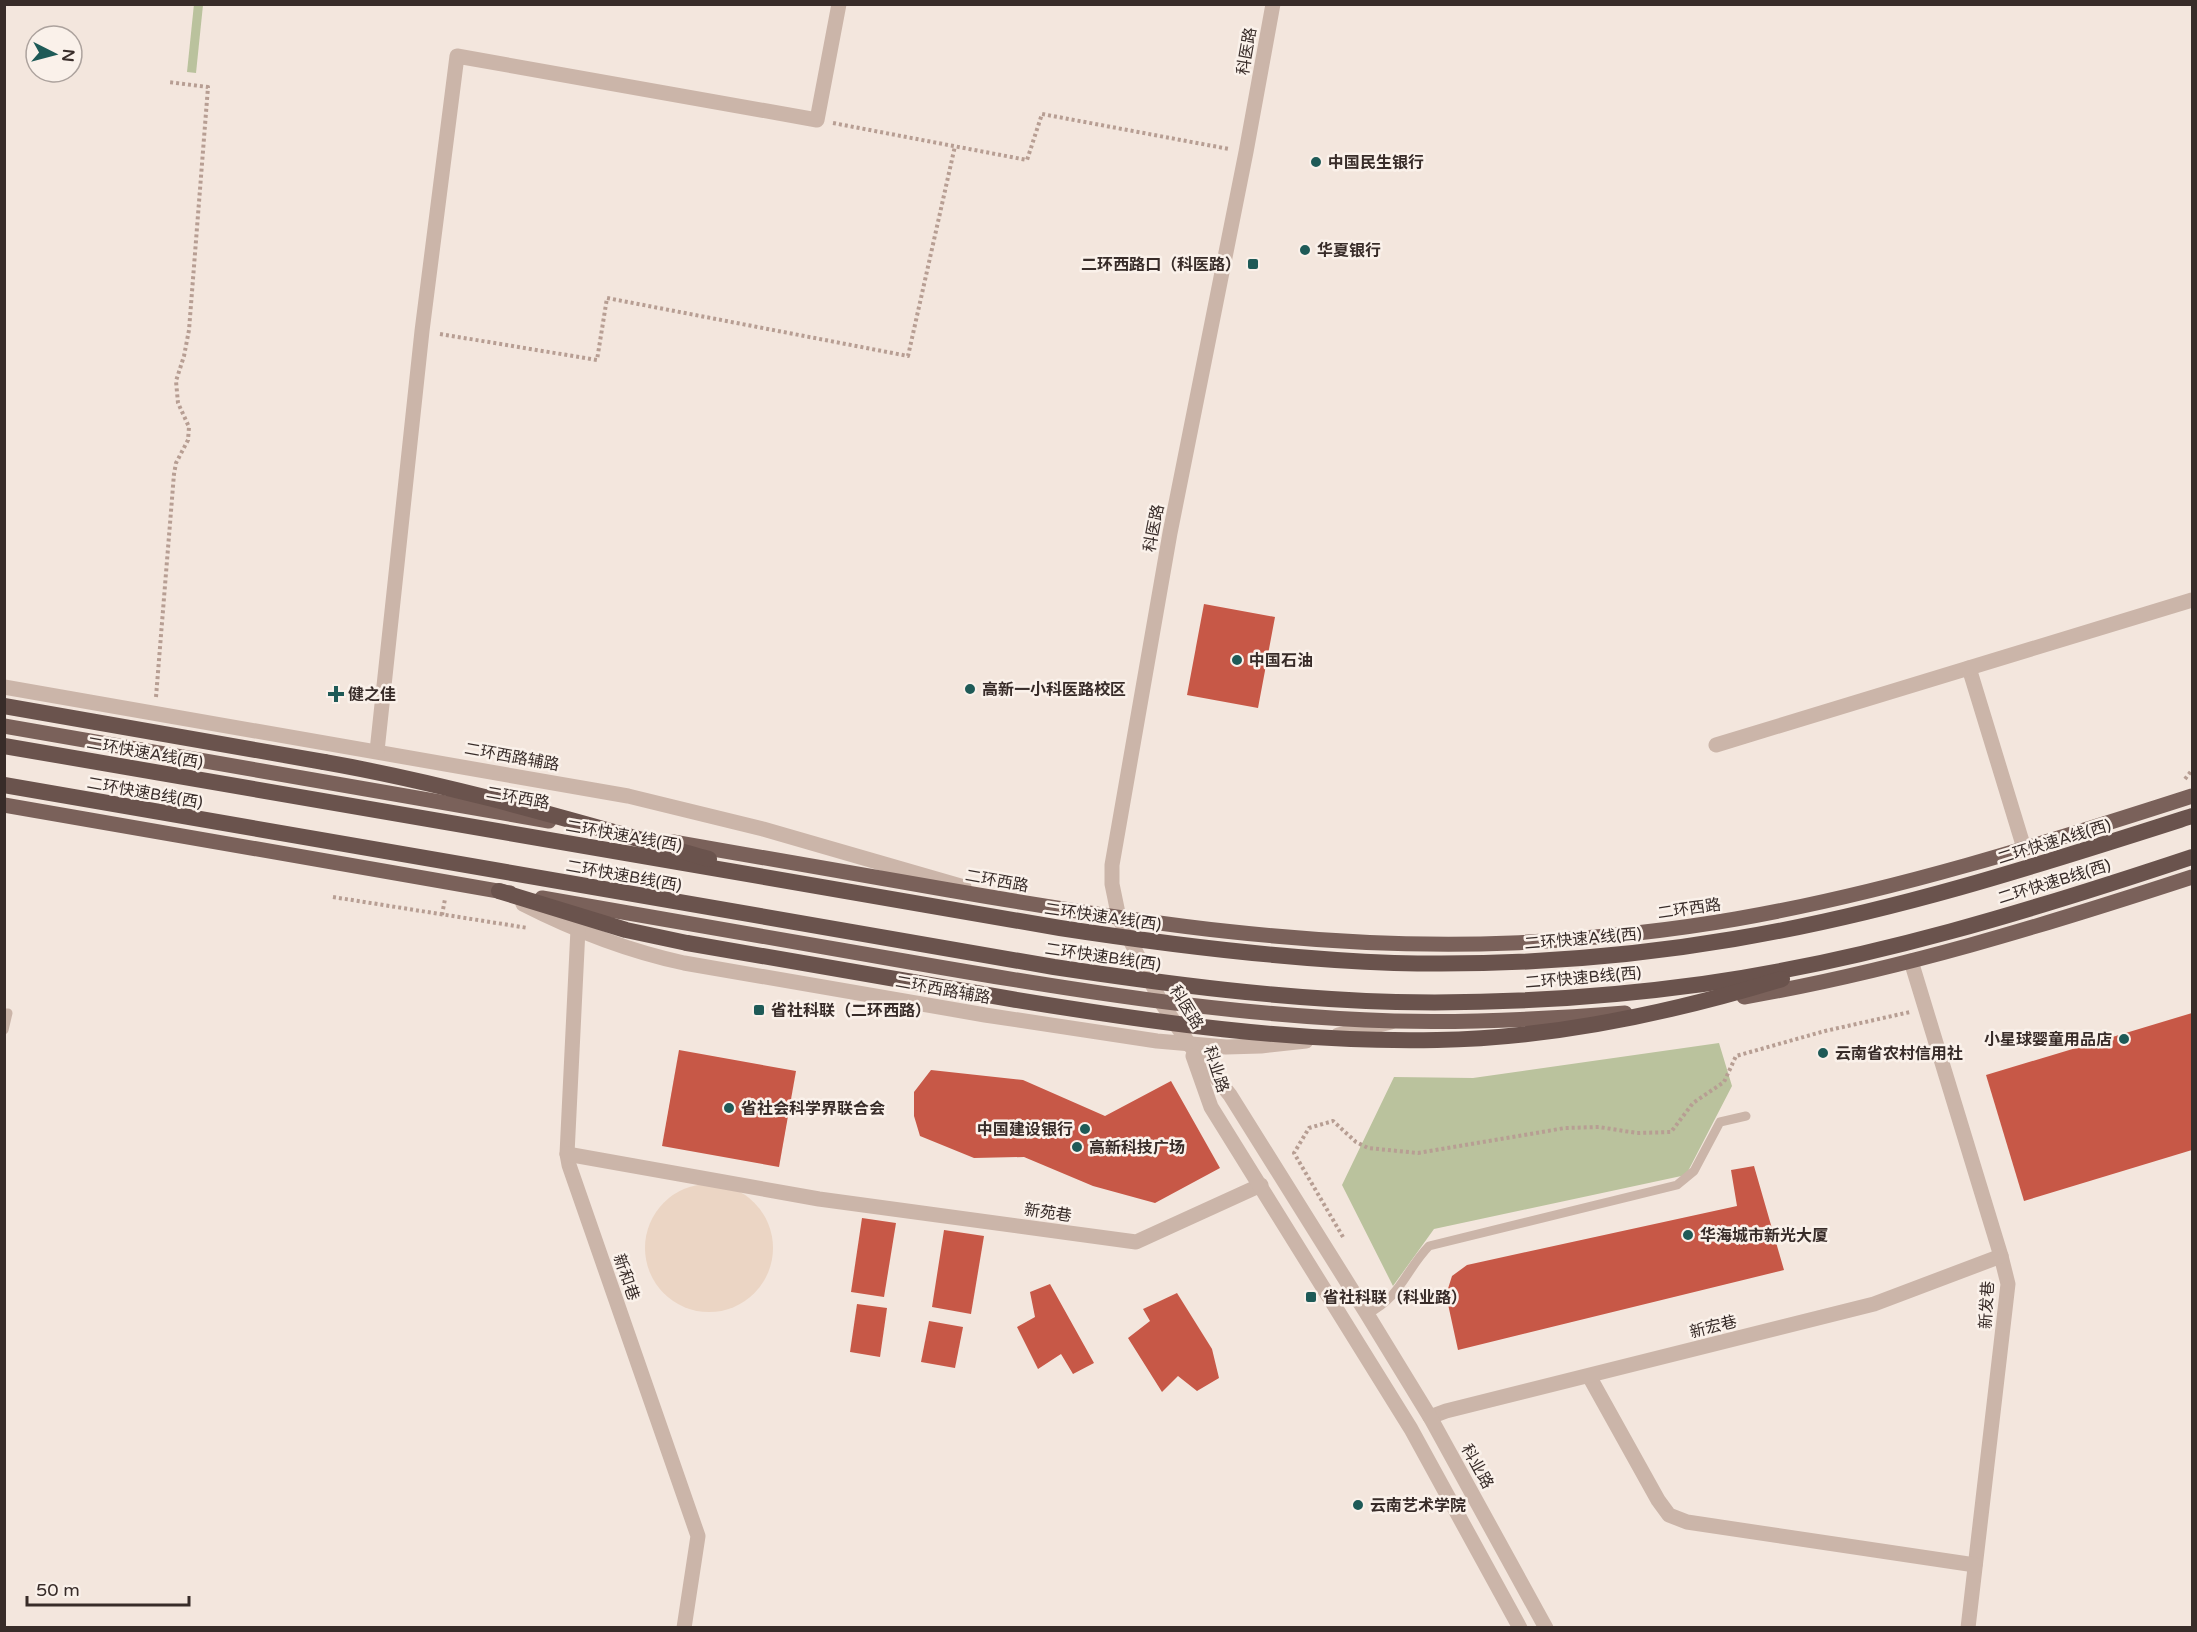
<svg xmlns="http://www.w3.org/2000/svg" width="2197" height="1632" font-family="'Varela Round','Noto Sans SC',sans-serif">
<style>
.green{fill:#bac29d}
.plaza{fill:#ebd5c4}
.building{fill:#c75847}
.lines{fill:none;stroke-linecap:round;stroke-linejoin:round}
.path{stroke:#b79e93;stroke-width:4;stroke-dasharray:3 3;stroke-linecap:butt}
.service{stroke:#cbb5a9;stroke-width:9}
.minor{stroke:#cbb5a9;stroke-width:15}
.tertiary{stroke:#cbb5a9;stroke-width:15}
.primary{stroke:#7a615a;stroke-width:15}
.trunk{stroke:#6a534d;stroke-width:16}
.trunk-bridge{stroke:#6a534d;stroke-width:16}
.poi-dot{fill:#1e5a57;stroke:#faf1ea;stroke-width:2}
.labels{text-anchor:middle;stroke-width:5;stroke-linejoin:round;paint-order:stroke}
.street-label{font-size:16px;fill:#382c29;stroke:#faf1ea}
.poi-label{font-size:16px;font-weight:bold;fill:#382c29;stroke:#faf1ea;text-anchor:start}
</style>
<rect width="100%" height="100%" fill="#f3e6dd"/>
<g class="green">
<polygon points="194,4 203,5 196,73 187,72"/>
<polygon points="1719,1043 1732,1086 1686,1175 1434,1229 1393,1286 1342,1185 1394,1077 1473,1078"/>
</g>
<circle class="plaza" cx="709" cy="1248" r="64"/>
<g class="building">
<polygon points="1204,604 1275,617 1258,708 1187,695"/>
<polygon points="2192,1013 2192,1150 2024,1201 1986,1075"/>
<polygon points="679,1050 796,1071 779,1167 662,1146"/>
<polygon points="931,1070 1023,1080 1105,1116 1171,1081 1220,1168 1155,1203 1093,1186 1024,1157 974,1158 920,1136 914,1116 914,1092"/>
<polygon points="1754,1166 1784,1270 1458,1350 1446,1295 1452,1276 1467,1265 1737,1206 1731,1170"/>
<polygon points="862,1218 896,1223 884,1297 851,1292"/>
<polygon points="944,1230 984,1236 971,1314 932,1307"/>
<polygon points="1050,1284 1094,1363 1073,1374 1061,1354 1038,1369 1017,1327 1035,1317 1030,1292"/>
<polygon points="1177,1293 1212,1349 1219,1378 1197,1391 1178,1376 1162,1392 1128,1338 1150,1321 1143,1309"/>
<polygon points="857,1304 887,1308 880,1357 850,1352"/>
<polygon points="929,1321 963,1327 955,1368 921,1362"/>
</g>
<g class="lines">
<g class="path">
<polyline points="833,123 1027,160 1042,114 1229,149"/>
<polyline points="440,334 597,360 607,298 908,356 955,146"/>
<polyline points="156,697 174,474 176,463 188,440 189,427 178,403 176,381 184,356 189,330 208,87 168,82"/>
<polyline points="2185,779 2192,770"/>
<polyline points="333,897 528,928"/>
<polyline points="442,915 445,899"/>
<polyline points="1343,1237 1294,1153 1309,1128 1333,1121 1356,1142 1368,1148 1418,1153 1565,1128 1599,1127 1637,1133 1671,1132 1693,1103 1724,1082 1736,1056 1825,1031 1910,1012"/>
</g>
<g class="service">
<polyline points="4,1013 8,1013 4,1030"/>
<path d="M1367,1314C1401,1297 1405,1271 1429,1246L1677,1185L1694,1171L1720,1122L1746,1116"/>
</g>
<g class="minor">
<polyline points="1969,668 2024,848"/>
<polyline points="4,687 628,796 763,829 964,887"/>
<polyline points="1716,745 2192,600"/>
<polyline points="377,751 422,331 457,56 817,120 839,4"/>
<path d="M523,904C574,930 628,951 684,963L985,1015L1157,1041L1226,1047L1261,1046L1306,1041"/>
<polyline points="578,929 567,1154 569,1165 698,1536 684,1628"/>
<polyline points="1911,961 2001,1256 2008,1284 1968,1628"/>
<polyline points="1338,1035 1391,1022"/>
<polyline points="567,1154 819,1199 1136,1242 1261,1185"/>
<polyline points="1589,1376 1658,1500 1669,1515 1687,1522 1975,1565"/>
<polyline points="1430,1417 1446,1411 1874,1304 2001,1256"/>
</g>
<g class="tertiary">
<polyline points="1273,4 1246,152 1170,533 1112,865 1112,884 1119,918 1161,1002 1189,1044 1230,1095 1367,1314 1430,1417 1546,1628"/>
<polyline points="1193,1056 1211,1107 1411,1429 1520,1628"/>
</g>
<g class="primary">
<polyline points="4,726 549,821"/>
<polyline points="4,805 510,893"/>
<path d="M673,842C765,858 857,874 949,890C1134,922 1323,951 1512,943C1587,939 1662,932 1736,919C1891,892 2043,844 2192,796"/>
<path d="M542,898C665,920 788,941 910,962C1070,990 1231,1016 1394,1021C1471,1023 1548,1019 1625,1013"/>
<path d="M1744,997C1896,971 2045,925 2192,877"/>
</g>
<g class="trunk">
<polyline points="4,706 324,762"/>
<polyline points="499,891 626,930 687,943"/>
</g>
<g class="trunk-bridge">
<path d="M4,746L1060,928C1171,945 1282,959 1394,963C1508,966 1622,958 1734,939C1891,913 2042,864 2192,816"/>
<path d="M324,762C455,785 581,823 709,859"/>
<path d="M4,785L1054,967C1167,984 1281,999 1396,1002C1498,1004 1601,998 1703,984C1870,960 2033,910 2192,857"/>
<path d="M687,943C795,962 903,981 1011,999C1151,1022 1295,1043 1437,1040C1554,1038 1671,1013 1782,979"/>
</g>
</g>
<g class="poi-dot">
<circle cx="1316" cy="162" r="6"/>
<circle cx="1305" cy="250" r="6"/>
<rect x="1247" y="258" width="12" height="12" rx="3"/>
<circle cx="1237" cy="660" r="6"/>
<circle cx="970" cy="689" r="6"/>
<path d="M333 685h6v6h6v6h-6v6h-6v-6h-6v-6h6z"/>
<rect x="753" y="1004" width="12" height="12" rx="3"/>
<circle cx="2124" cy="1039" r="6"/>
<circle cx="1823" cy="1053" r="6"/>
<circle cx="729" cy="1108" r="6"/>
<circle cx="1085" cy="1129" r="6"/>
<circle cx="1077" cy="1147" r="6"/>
<circle cx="1688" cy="1235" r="6"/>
<rect x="1305" y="1291" width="12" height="12" rx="3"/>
<circle cx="1358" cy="1505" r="6"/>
</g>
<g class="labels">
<g class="street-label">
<text transform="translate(1246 51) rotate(-80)" y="6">科医路</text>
<text transform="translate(1153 528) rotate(-79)" y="6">科医路</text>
<text transform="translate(145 752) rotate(10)" y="6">二环快速A线(西)</text>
<text transform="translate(512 756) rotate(10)" y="6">二环西路辅路</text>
<text transform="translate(145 792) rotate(10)" y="6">二环快速B线(西)</text>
<text transform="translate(518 797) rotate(10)" y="6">二环西路</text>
<text transform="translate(624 835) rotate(10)" y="6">二环快速A线(西)</text>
<text transform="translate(2054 841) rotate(-17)" y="6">二环快速A线(西)</text>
<text transform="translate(624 875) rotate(10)" y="6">二环快速B线(西)</text>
<text transform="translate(997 880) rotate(10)" y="6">二环西路</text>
<text transform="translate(2054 881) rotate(-17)" y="6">二环快速B线(西)</text>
<text transform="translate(1689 908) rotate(-8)" y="6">二环西路</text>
<text transform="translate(1103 916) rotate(8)" y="6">二环快速A线(西)</text>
<text transform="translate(1583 938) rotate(-5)" y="6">二环快速A线(西)</text>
<text transform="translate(1103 956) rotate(8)" y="6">二环快速B线(西)</text>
<text transform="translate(1583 977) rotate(-5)" y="6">二环快速B线(西)</text>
<text transform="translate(943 989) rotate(10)" y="6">二环西路辅路</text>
<text transform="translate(1187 1007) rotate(58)" y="6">科医路</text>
<text transform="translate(1217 1069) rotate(72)" y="6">科业路</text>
<text transform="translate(1048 1212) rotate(8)" y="6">新苑巷</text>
<text transform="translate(627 1277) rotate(71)" y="6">新和巷</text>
<text transform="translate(1986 1305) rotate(-87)" y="6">新发巷</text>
<text transform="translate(1713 1326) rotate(-14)" y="6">新宏巷</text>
<text transform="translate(1478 1466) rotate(61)" y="6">科业路</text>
</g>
<g class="poi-label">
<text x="1328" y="168">中国民生银行</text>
<text x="1317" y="256">华夏银行</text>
<text x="1241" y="270" text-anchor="end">二环西路口（科医路）</text>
<text x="1249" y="666">中国石油</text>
<text x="982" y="695">高新一小科医路校区</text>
<text x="348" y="700">健之佳</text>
<text x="771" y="1016">省社科联（二环西路）</text>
<text x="2112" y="1045" text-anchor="end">小星球婴童用品店</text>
<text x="1835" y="1059">云南省农村信用社</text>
<text x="741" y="1114">省社会科学界联合会</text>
<text x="1073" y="1135" text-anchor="end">中国建设银行</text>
<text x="1089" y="1153">高新科技广场</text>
<text x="1700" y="1241">华海城市新光大厦</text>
<text x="1323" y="1303">省社科联（科业路）</text>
<text x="1370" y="1511">云南艺术学院</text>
</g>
</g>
<rect width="2197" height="1632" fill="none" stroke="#382c29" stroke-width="12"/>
<g transform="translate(54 54) rotate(96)"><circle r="28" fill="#faf1ea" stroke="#aca29d" stroke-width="1.5"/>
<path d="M0-4.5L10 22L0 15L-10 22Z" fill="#1e5a57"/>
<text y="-9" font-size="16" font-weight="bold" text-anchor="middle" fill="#382c29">N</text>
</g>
<path d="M27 1596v9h162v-9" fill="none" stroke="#382c29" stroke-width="3"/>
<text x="36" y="1596" font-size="18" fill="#382c29" stroke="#faf1ea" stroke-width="4.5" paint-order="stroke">50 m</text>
</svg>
